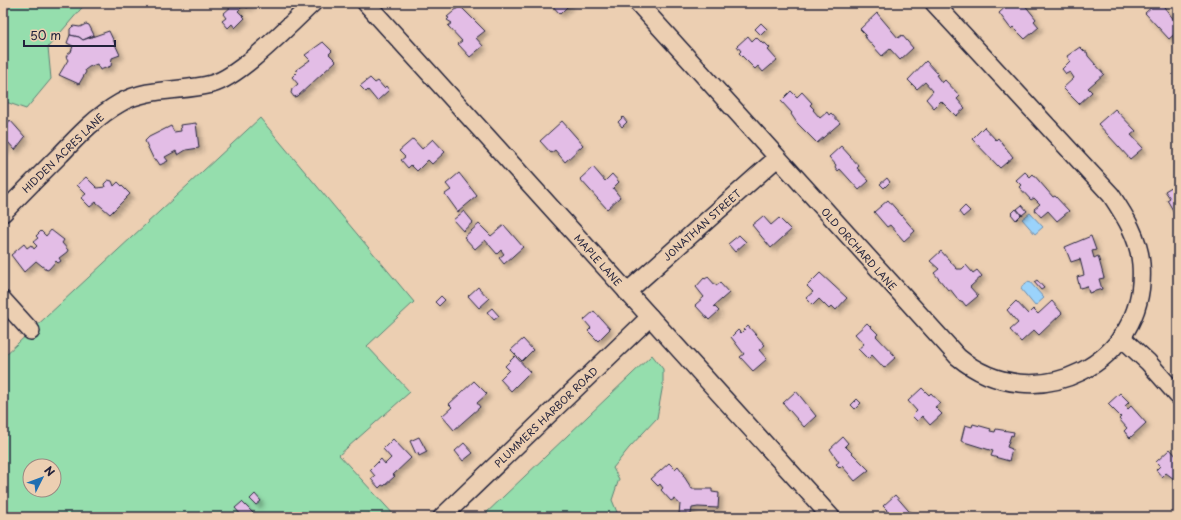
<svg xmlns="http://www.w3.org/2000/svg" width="1181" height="520" font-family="'Playpen Sans',sans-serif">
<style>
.green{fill:#95dead;stroke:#5c8074;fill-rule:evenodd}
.water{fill:#9bd3fb;stroke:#6b8cae}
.building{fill:#e3bde6;stroke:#22223b;filter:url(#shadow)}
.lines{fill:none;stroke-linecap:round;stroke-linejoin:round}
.minor-casing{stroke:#22223b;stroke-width:20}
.minor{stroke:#eccfb2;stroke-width:17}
.labels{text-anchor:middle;stroke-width:3.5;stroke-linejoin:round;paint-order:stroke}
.street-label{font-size:10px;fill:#22223b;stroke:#eccfb2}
</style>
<defs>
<filter id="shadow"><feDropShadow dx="3.5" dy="3.5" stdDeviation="2" flood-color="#0004"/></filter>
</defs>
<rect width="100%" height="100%" fill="#eccfb2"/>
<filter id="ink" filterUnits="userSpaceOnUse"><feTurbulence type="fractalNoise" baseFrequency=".025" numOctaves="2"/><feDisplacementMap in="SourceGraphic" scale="8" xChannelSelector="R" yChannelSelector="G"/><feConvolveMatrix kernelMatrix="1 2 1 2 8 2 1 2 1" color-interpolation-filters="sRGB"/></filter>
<g filter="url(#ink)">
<g class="green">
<polygon points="3,3 86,3 48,47 51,79 26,109 3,101"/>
<path d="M260,118L414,302L367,346L410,392L339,455L396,517H3V357ZM30,466H54V490H30Z"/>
<polygon points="652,355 663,369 663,384 657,418 629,448 613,468 619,479 612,500 619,517 482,517"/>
</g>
<g class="water">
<polygon points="1030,213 1043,227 1035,234 1022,219"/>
<polygon points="1029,281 1044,298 1035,306 1021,289 1022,286"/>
</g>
<g class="building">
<polygon points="253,3 247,8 244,5 238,11 245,18 235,28 232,24 228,28 222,21 226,18 223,14 233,5 233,3"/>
<polygon points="550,3 571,3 560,14"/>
<polygon points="1010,3 1015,3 1017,6 1020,3 1023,6 1024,4 1036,19 1034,21 1039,27 1025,39 1013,27 1011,29 999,13"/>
<polygon points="1156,3 1161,3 1178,25 1178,31 1169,39 1145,13"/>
<polygon points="460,6 485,31 476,38 483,46 470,57 458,44 462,41 448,26 452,23 447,20 449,18 447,17"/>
<polygon points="877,13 898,38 902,35 913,48 900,60 890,49 882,56 864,36 866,35 860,29"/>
<polygon points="761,23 767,29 761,35 755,29"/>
<polygon points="86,24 89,25 94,35 83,40 79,37 70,35 70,29 73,26 80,27"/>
<polygon points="109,31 120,55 112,58 111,66 100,70 97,64 89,67 85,70 86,72 79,84 59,75 68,60 66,57 68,54 71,52 73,46 67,43 70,35 79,37 83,40"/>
<polygon points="748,36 752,41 756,37 763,44 765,43 770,48 768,50 777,60 763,72 758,66 755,69 739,53 741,51 737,46"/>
<polygon points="323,42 332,51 329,54 336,61 298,96 294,97 291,93 292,89 298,84 292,77 298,71 296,70 310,60 305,55"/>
<polygon points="1080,47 1085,52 1087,52 1088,56 1104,74 1088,88 1092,92 1079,104 1063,88 1074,78 1070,72 1066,74 1062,69 1070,61 1067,56"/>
<polygon points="926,61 938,74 936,75 942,83 945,80 960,96 957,99 965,108 956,116 941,101 934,108 926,99 933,91 925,82 917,89 908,80"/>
<polygon points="370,78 375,83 378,81 384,88 386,86 389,90 377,101 368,90 366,92 360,86"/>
<polygon points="791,91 797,97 802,92 812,103 810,105 814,109 813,110 820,118 827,112 829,115 831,113 840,123 817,143 797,123 791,114 792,113 781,101"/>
<polygon points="1115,109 1136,131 1131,135 1143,148 1130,159 1098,124"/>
<polygon points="623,117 627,122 622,127 618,122"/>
<polygon points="3,120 7,124 10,120 25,137 15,150 8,142 5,146 7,148 3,152"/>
<polygon points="562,121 583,145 565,162 555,150 551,153 540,141"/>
<polygon points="196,123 199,148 186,150 178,155 176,151 165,157 168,161 160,165 156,159 154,160 145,141 149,137 171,126 174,132 181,131 180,125"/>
<polygon points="984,127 996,140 998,138 1013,157 1000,168 972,139"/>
<polygon points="413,139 422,149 433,139 445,152 432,164 428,160 417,171 411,165 408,168 401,160 405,157 399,151"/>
<polygon points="841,146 859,166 857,168 869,181 859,190 840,169 838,171 835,167 836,165 829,157"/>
<polygon points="593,167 605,181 612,174 619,182 613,188 620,197 607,209 580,179"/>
<polygon points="1025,172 1030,177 1033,174 1053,197 1055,196 1069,211 1057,221 1048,211 1041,217 1034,209 1040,204 1034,198 1031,200 1019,187 1021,185 1016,180"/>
<polygon points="459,173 477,196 458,212 445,194 451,190 446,184"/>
<polygon points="86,177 97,188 105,187 104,184 108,180 112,181 114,186 118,182 130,194 110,214 96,202 90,207 81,198 86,194 77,185"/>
<polygon points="887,178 890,182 884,188 880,184"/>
<polygon points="1178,183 1178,217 1177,217 1167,200 1170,198 1165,191"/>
<polygon points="888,200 915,231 904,241 890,225 887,227 874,212"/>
<polygon points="1022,205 1027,211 1022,215 1017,209"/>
<polygon points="965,206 970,211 963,217 959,212"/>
<polygon points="1016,209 1021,215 1016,220 1011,214"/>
<polygon points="464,211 473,222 463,231 453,220"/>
<polygon points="763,216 771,225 779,218 791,230 771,248 752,225"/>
<polygon points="479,224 491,236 504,225 523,247 504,264 499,258 504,254 501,250 497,254 485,240 475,249 464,237"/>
<polygon points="51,230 64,240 62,243 68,250 67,252 59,258 61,261 58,263 56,261 49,269 47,270 36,261 24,272 11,255 24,244 27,248 31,245 34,249 37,246 33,242 38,238 36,236 41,231 46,236"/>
<polygon points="739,235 746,242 735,252 728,244"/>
<polygon points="1091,236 1096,250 1092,251 1094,258 1098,256 1104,278 1099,279 1102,289 1089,293 1087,286 1080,288 1077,277 1084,275 1080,259 1071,262 1065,247"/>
<polygon points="941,251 957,269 962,269 966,265 973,273 977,270 982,276 970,287 978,296 966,306 962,301 960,302 950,289 948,290 934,273 939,269 930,261"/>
<polygon points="820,273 847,298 836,310 832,306 829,309 819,299 813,305 806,298 813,292 807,286"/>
<polygon points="708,277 716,286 720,283 729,293 714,306 719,311 709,320 695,305 704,297 696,287 704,278 705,279"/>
<polygon points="1037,280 1044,288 1041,290 1034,282"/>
<polygon points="478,287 489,299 479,308 468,296"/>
<polygon points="441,296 445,300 439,306 435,302"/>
<polygon points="1016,301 1028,314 1033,309 1038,314 1052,301 1062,313 1039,335 1034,330 1021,342 1010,330 1018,323 1007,310"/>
<polygon points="492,308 499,316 494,320 487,312"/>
<polygon points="594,311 610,329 598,341 588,331 591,328 584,320"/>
<polygon points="867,323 878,334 876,336 896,357 884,368 872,355 868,359 858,349 864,344 855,334"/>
<polygon points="748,326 765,345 759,350 767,359 753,371 740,357 744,354 731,337 738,330 741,333"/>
<polygon points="523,339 533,350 522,361 511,350"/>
<polygon points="515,356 530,372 511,391 500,379 509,370 505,366"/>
<polygon points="474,381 487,394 477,403 480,407 454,430 442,416 452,407 449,404"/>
<polygon points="922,388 929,395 931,393 940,403 935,407 942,414 930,425 922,416 917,421 912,416 917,411 908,401"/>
<polygon points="796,391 816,416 804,427 783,403"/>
<polygon points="1120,393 1129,402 1125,406 1128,409 1131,406 1146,423 1130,438 1124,431 1127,428 1119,419 1121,417 1108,404"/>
<polygon points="857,399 861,403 855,409 851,405"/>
<polygon points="973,424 991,429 990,431 995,432 996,429 1014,432 1013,436 1011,435 1007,447 1012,449 1009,461 991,456 993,451 961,441 965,425 972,427"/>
<polygon points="419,437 427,452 419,456 418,453 416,454 410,441"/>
<polygon points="843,437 848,443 845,446 869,470 855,481 842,466 840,468 836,464 839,462 830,449"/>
<polygon points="393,439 411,458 393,475 395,476 384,486 382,485 379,488 371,479 375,476 370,470 381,459 385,464 391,458 383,449"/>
<polygon points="464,443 473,453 463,461 455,451"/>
<polygon points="1170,449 1178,458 1178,482 1166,473 1162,477 1156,470 1160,466 1156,462"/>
<polygon points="669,463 675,469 678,466 684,474 683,475 692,489 712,489 712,492 719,493 718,508 698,507 692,508 691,514 679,514 680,504 674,499 671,501 661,490 663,488 660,484 658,486 651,479"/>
<polygon points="255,494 261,501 256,505 250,499"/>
<polygon points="895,495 914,517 891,517 886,512 887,510 883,506"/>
<polygon points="242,502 253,513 249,517 243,517 235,508"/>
</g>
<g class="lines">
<defs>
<g id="minor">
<polyline points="366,3 831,517"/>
<path d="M638,3L958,357C1034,420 1149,364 1141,264C1139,238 1125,216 1111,195L934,3"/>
<path d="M3,213C22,193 41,174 61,154C79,135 97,116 120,103C148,87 181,92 212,84C241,76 289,25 313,3"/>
<polyline points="627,292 777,158"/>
<polyline points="3,300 31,331"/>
<polyline points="1121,337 1148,362 1178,396"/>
<polyline points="442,517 650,317"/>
</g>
</defs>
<use href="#minor" class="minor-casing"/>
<use href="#minor" class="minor"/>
</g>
</g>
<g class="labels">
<g class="street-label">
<text transform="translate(63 153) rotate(-44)" y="4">HIDDEN ACRES LANE</text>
<text transform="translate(702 225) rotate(-42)" y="4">JONATHAN STREET</text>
<text transform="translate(859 249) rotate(48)" y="4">OLD ORCHARD LANE</text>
<text transform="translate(598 260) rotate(48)" y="4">MAPLE LANE</text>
<text transform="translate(546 417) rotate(-44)" y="4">PLUMMERS HARBOR ROAD</text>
</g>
</g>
<rect width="1181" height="520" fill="none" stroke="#eccfb2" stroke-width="16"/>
<rect x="8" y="8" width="1165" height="504" fill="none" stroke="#22223b" stroke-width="1.5" filter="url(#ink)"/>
<g transform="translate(42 478) rotate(48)"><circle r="19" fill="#eccfb2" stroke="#9b8a82"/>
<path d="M0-3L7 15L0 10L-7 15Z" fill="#1f6fb2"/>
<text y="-6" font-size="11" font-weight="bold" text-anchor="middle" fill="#22223b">N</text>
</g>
<path d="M24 40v6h91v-6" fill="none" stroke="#22223b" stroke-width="2"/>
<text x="30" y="40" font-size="12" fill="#22223b" stroke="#eccfb2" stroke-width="3" paint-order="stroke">50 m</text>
</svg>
